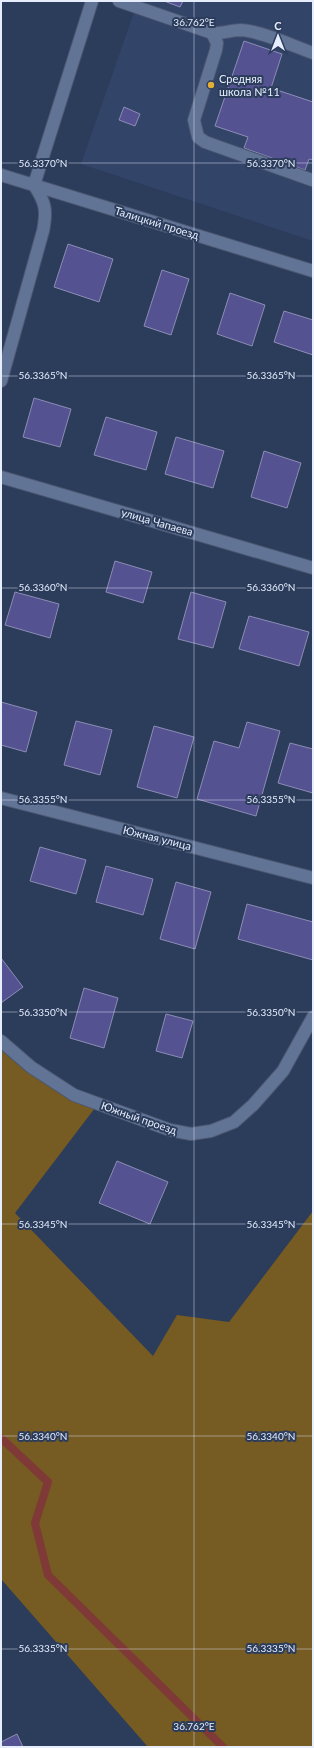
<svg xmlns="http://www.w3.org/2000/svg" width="314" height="1748" font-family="Lato,sans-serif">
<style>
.built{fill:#334469}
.green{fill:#765b22}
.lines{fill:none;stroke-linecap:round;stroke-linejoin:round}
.stream{stroke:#7f3937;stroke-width:8}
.building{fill:#545290;stroke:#8c8db4}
.lane-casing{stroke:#4b5771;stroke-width:14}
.street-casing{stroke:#4b5771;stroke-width:14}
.lane{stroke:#627496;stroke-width:12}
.street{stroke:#627496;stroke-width:12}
.ticks{fill:none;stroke:#e6eefe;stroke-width:1;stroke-opacity:0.45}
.poi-dot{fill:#e3ae35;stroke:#2c3c5b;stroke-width:1.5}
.labels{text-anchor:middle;stroke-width:4;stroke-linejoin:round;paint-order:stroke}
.poi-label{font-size:11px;fill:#e6eefe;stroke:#2c3c5b;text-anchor:start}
.street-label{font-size:11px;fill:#e6eefe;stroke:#2c3c5b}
.ticks-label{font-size:10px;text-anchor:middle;fill:#e6eefe;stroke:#2c3c5b;stroke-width:4;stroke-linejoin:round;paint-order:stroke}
</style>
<rect width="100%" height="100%" fill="#2c3c5b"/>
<polygon class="built" points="138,1 313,1 313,241 81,164"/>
<polygon class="green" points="1,1041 98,1104 15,1213 153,1356 177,1315 229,1322 313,1211 313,1747 148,1747 1,1579"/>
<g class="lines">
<polyline class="stream" points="1,1438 48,1482 35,1523 48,1575 223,1747"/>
</g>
<g class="building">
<polygon points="164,1 183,1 180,7"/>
<polygon points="244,41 282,54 271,88 313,102 313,160 309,159 305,170 244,148 248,137 215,126"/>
<polygon points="124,107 140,114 135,126 119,120"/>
<polygon points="68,244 113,259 99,302 54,287"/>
<polygon points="162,270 189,279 171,335 144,326"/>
<polygon points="230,293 265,305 252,346 217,334"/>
<polygon points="284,311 313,320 313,355 274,342"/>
<polygon points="34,398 71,409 60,447 23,437"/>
<polygon points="106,417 157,432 146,470 94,455"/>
<polygon points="176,437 224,451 213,488 165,474"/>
<polygon points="264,451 301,463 287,508 251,497"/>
<polygon points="115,561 152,572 143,603 106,592"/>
<polygon points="15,592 59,604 50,638 5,625"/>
<polygon points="191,592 226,602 213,648 178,639"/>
<polygon points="249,616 309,632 299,666 239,649"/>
<polygon points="1,702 37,712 26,752 1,745"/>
<polygon points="76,721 112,730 100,775 64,765"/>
<polygon points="247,722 280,731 256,816 197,799 214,741 239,748"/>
<polygon points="154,726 194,737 177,798 137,787"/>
<polygon points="290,743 313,749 313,793 278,783"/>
<polygon points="40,847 86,860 76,894 30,881"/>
<polygon points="106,866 153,879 143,915 96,902"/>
<polygon points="176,882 211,892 195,949 160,939"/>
<polygon points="247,904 313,922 313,960 238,939"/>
<polygon points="1,958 23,987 1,1003"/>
<polygon points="84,988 118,998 104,1048 70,1038"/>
<polygon points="166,1014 193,1021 182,1058 156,1051"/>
<polygon points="117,1161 168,1182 150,1224 99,1203"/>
<polygon points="17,1734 23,1747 1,1747 1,1742"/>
</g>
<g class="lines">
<defs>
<g id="lane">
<polyline points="119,1 212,33 217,43 216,50 194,120 198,137 205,142 312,180"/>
<path d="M212,33C222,34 231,30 241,30C261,31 293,46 313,53"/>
</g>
<g id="street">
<polyline points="1,175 313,271"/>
<path d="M1,381L43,231C47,211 46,203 34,185L92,1"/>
<polyline points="1,477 313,568"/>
<polyline points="1,798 313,878"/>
<polyline points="1,1041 31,1067 74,1095 170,1130 191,1134 211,1131 234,1122 253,1105 283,1071 313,1017"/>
</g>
</defs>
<use href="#lane" class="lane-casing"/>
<use href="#street" class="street-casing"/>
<use href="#lane" class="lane"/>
<use href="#street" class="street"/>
</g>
<path class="ticks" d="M194,1V1747M1,163H313M1,376H313M1,588H313M1,800H313M1,1012H313M1,1224H313M1,1436H313M1,1649H313"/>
<circle class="poi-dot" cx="211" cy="85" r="4"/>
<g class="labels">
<g class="poi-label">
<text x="219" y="83">Средняя<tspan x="219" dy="13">школа №11</tspan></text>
</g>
<g class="street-label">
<text transform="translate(157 223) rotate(17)" y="4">Талицкий проезд</text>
<text transform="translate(157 522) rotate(16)" y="4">улица Чапаева</text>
<text transform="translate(157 838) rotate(14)" y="4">Южная улица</text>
<text transform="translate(139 1118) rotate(19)" y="4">Южный проезд</text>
</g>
</g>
<g class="ticks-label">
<text x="194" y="26">36.762°E</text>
<text x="43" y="167">56.3370°N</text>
<text x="271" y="167">56.3370°N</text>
<text x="43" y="379">56.3365°N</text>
<text x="271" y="379">56.3365°N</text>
<text x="43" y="591">56.3360°N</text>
<text x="271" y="591">56.3360°N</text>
<text x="43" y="803">56.3355°N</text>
<text x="271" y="803">56.3355°N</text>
<text x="43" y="1016">56.3350°N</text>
<text x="271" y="1016">56.3350°N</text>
<text x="43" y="1228">56.3345°N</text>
<text x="271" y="1228">56.3345°N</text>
<text x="43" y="1440">56.3340°N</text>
<text x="271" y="1440">56.3340°N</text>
<text x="43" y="1652">56.3335°N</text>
<text x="271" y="1652">56.3335°N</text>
<text x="194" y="1730">36.762°E</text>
</g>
<rect width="314" height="1748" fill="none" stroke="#e6eefe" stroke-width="4"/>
<g transform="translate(278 36)" stroke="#2c3c5b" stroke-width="3" paint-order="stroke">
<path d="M0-3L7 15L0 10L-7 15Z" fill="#e6eefe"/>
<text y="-6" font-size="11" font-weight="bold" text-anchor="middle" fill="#e6eefe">С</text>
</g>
</svg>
